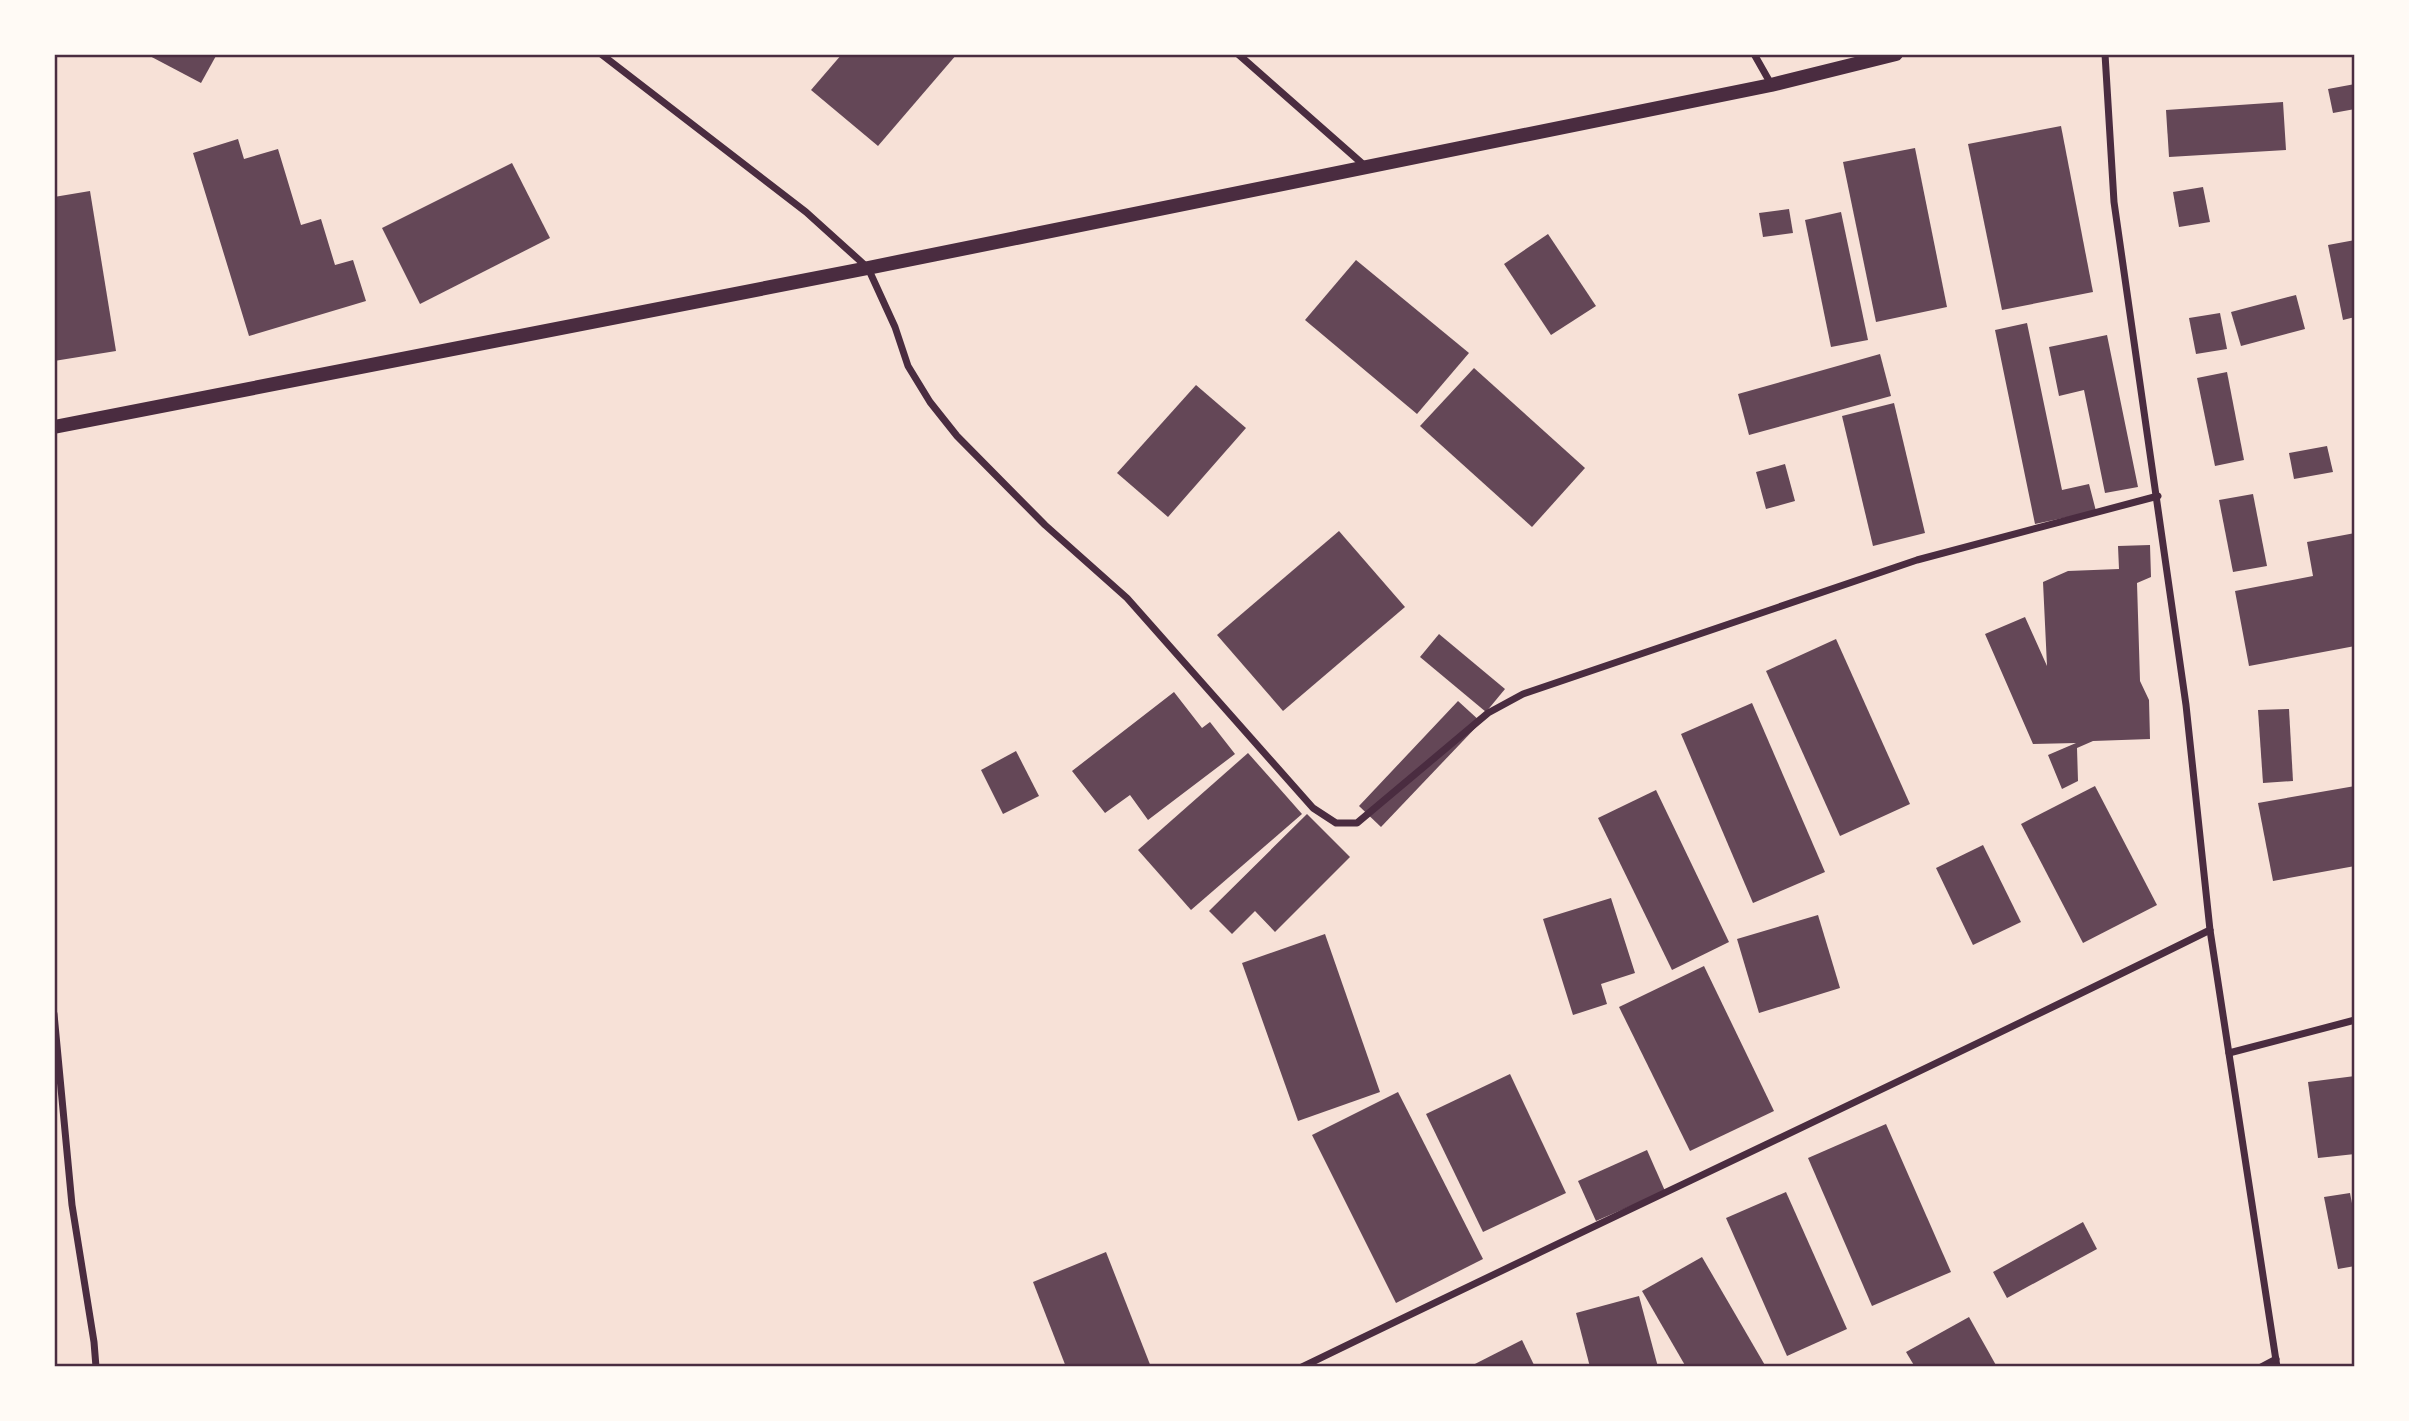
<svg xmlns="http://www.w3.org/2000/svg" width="2409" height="1421" font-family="Raleway,sans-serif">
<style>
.building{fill:#644757}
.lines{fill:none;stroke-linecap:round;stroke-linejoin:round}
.minor{stroke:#4a2c40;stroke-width:7}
.secondary{stroke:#4a2c40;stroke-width:14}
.neatline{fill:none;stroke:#4a2c40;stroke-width:2.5}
</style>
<rect width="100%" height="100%" fill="#f7e1d7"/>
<g class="building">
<polygon points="146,54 217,54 201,83"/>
<polygon points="842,54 957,54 878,146 811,90"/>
<polygon points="2355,84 2355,109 2333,113 2328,89"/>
<polygon points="2283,102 2286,150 2169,157 2166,110"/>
<polygon points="2061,126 2093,292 2002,310 1968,144"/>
<polygon points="238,139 244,159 278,149 301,225 321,219 335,265 353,260 366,301 249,336 193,153"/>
<polygon points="1915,148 1947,307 1876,322 1843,162"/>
<polygon points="512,163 550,238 420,304 382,228"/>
<polygon points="2203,187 2210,222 2179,227 2173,192"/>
<polygon points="90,191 116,351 54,361 54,197"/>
<polygon points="1789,209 1793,233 1763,237 1759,213"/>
<polygon points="1841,212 1868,340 1831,347 1805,220"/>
<polygon points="1548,234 1596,306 1551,335 1504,264"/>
<polygon points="2355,240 2355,317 2343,320 2328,245"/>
<polygon points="1356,260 1469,353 1417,414 1305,320"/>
<polygon points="2296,295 2305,329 2241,346 2231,312"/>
<polygon points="2220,313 2227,349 2196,354 2189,318"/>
<polygon points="2027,323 2062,490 2089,484 2096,511 2035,524 1995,330"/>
<polygon points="2107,335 2138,487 2105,493 2084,390 2059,396 2049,347"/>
<polygon points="1880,354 1891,396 1749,435 1738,394"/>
<polygon points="1474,368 1585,468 1532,527 1420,426"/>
<polygon points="2227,372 2244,460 2215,466 2197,378"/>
<polygon points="1196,385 1246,428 1168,517 1117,473"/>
<polygon points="1894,403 1925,533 1873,546 1842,416"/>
<polygon points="2327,446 2333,472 2294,479 2289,453"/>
<polygon points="1785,464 1795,501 1766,509 1756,472"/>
<polygon points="2253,494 2267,566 2233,572 2219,500"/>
<polygon points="1339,531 1405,607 1283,711 1217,635"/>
<polygon points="2355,533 2355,646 2249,666 2235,591 2313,576 2307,542"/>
<polygon points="2150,545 2151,577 2137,583 2140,681 2149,700 2150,739 2093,741 2077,748 2078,781 2062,789 2048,755 2076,743 2033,744 1985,634 2025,617 2047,666 2043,582 2068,571 2119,569 2118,546"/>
<polygon points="1439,634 1505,689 1486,712 1420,657"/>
<polygon points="1836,639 1910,804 1840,836 1766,671"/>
<polygon points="1174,692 1202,728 1210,722 1235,754 1148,820 1130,795 1105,813 1072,771"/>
<polygon points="1458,701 1481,722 1381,827 1359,806"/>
<polygon points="1752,703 1825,872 1753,903 1681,734"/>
<polygon points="2289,709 2293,781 2263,783 2258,710"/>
<polygon points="1016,751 1039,796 1003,814 981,770"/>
<polygon points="1248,753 1302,814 1191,910 1138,850"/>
<polygon points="2095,786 2157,905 2083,943 2021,824"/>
<polygon points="2355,786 2355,866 2273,881 2258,803"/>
<polygon points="1656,790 1729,942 1672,970 1598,818"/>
<polygon points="1307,814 1350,857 1275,932 1255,911 1232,934 1209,911"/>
<polygon points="1983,845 2021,922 1973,945 1936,868"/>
<polygon points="1611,898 1635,973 1601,984 1607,1004 1573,1015 1543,919"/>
<polygon points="1818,915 1840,988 1759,1013 1737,939"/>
<polygon points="1325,934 1380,1092 1298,1121 1242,963"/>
<polygon points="1704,966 1774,1111 1690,1151 1619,1007"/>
<polygon points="1510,1074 1566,1193 1483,1232 1426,1114"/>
<polygon points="2355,1076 2355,1154 2318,1158 2308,1082"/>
<polygon points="1398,1092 1483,1259 1396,1303 1312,1135"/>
<polygon points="1886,1124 1951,1272 1872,1306 1808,1158"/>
<polygon points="1647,1150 1665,1191 1596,1221 1578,1181"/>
<polygon points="1786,1192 1847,1329 1787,1356 1726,1218"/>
<polygon points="2350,1193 2355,1219 2355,1266 2338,1269 2324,1197"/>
<polygon points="2083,1222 2097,1249 2007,1298 1993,1272"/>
<polygon points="1106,1252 1151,1367 1066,1367 1033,1282"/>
<polygon points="1702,1257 1766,1367 1686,1367 1642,1291"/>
<polygon points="1639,1296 1658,1367 1590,1367 1576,1313"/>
<polygon points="1969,1317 1997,1367 1915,1367 1906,1352"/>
<polygon points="1522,1340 1535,1367 1469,1367"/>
</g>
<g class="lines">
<g class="minor">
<polyline points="601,54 806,212 868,268 895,327 908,366 930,402 957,436 1045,525 1127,598 1313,808 1336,823 1357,823 1488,713 1523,694 1917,560 2158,496"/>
<polyline points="1238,54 1365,166"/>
<polyline points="1754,54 1771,84"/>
<polyline points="2105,54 2114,202 2186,705 2210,930 2277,1367"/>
<polyline points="54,1014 72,1205 94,1342 96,1367"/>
<polyline points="2229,1053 2355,1020"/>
<path d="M1302,1367C1604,1220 1909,1079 2210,930"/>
<polyline points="2261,1367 2276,1359"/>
</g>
<polyline class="secondary" points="54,427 868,268 1771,85 1896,54"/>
</g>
<rect width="2409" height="1421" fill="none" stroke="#fffaf5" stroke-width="112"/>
<rect x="56" y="56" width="2297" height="1309" class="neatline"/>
</svg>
